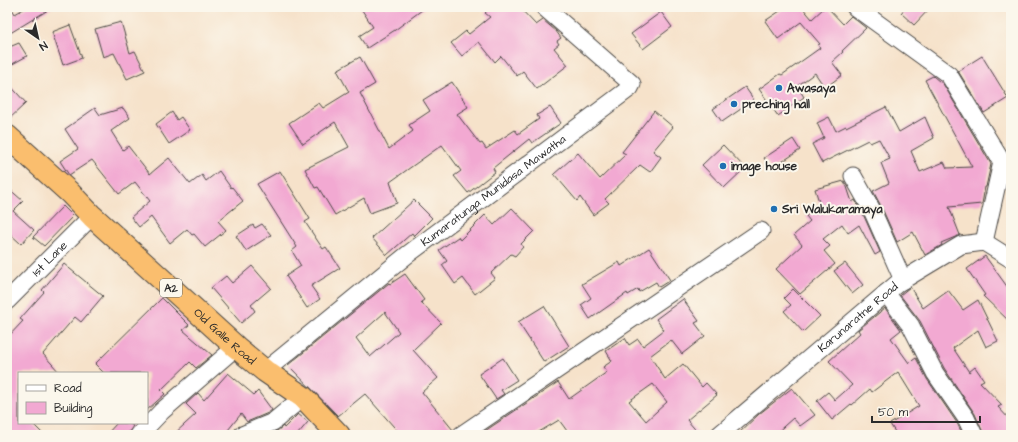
<svg xmlns="http://www.w3.org/2000/svg" width="1018" height="442" font-family="'Architects Daughter',sans-serif">
<style>
.building{fill:#f2a9d2;fill-rule:evenodd}
.lines{fill:none;stroke-linecap:round;stroke-linejoin:round}
.minor-casing{stroke:#494643;stroke-width:19}
.trunk-casing{stroke:#494643;stroke-width:24}
.minor{stroke:#fff;stroke-width:17}
.trunk{stroke:#fabe6e;stroke-width:22}
.poi-dot{fill:#1f6fb2;stroke:#fbf7ec;stroke-width:1.5}
.labels{text-anchor:middle;stroke-width:4;stroke-linejoin:round;paint-order:stroke}
.shield{fill:#fbf7ec;stroke:#696865;stroke-width:1}
.shield-label{font-size:11px;font-weight:bold;fill:#2b2b2b}
.poi-label{font-size:12px;font-weight:bold;fill:#2b2b2b;stroke:#fbf7ec;text-anchor:start}
.street-label{font-size:12px;fill:#2b2b2b;stroke:#fbf7ec}
</style>
<rect width="100%" height="100%" fill="#fbf7ec"/>
<filter id="ink" filterUnits="userSpaceOnUse"><feTurbulence type="fractalNoise" baseFrequency=".025" numOctaves="2"/><feDisplacementMap in="SourceGraphic" scale="8" xChannelSelector="R" yChannelSelector="G"/><feConvolveMatrix kernelMatrix="1 2 1 2 8 2 1 2 1" color-interpolation-filters="sRGB"/></filter>
<filter id="wash" filterUnits="userSpaceOnUse"><feTurbulence type="fractalNoise" baseFrequency=".012" numOctaves="4" result="noise"/><feDisplacementMap in="SourceGraphic" scale="16" xChannelSelector="R" yChannelSelector="G"/><feGaussianBlur stdDeviation="0.9" result="paint"/><feColorMatrix in="noise" values="0 0 0 0 0 0 0 0 0 0 0 0 0 0 0 0 0 1.4 0 .05"/><feComposite in="paint" operator="in"/></filter>
<g filter="url(#wash)">
<rect width="100%" height="100%" fill="#f6e2ca"/>
<g id="blocks">
<g class="building">
<polygon points="7,7 11,7 15,14 27,7 53,7 7,35"/>
<polygon points="360,7 426,7 395,30 367,48 359,36 373,27"/>
<polygon points="491,7 519,7 536,25 543,20 556,31 561,38 557,41 559,44 554,48 568,65 537,89 523,71 517,76 501,56 495,62 479,42 462,56 451,43 466,31 469,34 490,17 485,13"/>
<polygon points="786,7 802,7 812,19 825,7 827,7 843,24 851,16 866,28 842,51 843,52 832,62 842,75 825,88 815,73 797,86 804,97 778,116 759,89 780,74 782,75 820,48 818,45 820,44 801,22 778,39 765,21"/>
<polygon points="906,7 931,7 914,25 901,13"/>
<polygon points="661,12 672,27 643,49 631,34"/>
<polygon points="121,22 130,53 135,51 145,71 127,79 114,53 103,57 95,29"/>
<polygon points="70,25 82,58 63,65 52,32"/>
<polygon points="19,43 27,56 7,67 7,48"/>
<polygon points="982,56 1008,98 984,113 958,71"/>
<polygon points="360,57 375,84 360,93 389,149 413,131 409,125 430,111 423,100 452,82 468,107 457,114 480,144 482,143 486,149 515,130 518,134 539,119 537,115 550,107 561,123 532,143 529,139 493,168 495,172 468,193 454,176 461,171 442,145 390,182 397,203 370,213 364,198 335,215 318,187 315,188 305,169 349,147 335,122 303,144 289,123 319,103 323,108 349,92 337,70"/>
<polygon points="933,76 940,82 942,82 991,164 986,187 985,187 982,204 949,207 960,235 941,243 942,245 925,255 913,232 897,242 881,206 873,191 889,183 881,163 890,159 879,139 870,143 868,140 822,163 812,144 824,138 817,123 829,117 836,131 846,126 846,127 886,107 899,132 925,117 934,138 911,151 920,172 944,162 947,168 972,167 925,80"/>
<polygon points="7,82 26,103 7,121"/>
<polygon points="745,87 754,100 722,122 713,109"/>
<polygon points="95,108 100,115 123,108 130,118 111,131 123,150 128,146 150,174 169,158 190,184 202,175 206,181 219,171 231,188 232,187 243,201 218,221 226,230 205,247 194,234 192,235 187,229 170,243 151,217 139,227 131,217 150,201 135,182 119,194 92,160 69,175 60,161 78,149 65,129"/>
<polygon points="654,111 673,127 653,151 661,157 650,172 640,165 605,199 609,203 593,215 580,197 577,201 554,174 578,153 600,179 626,154 622,152"/>
<polygon points="172,112 177,120 181,117 190,130 169,144 156,124"/>
<polygon points="793,139 800,150 771,169 764,158"/>
<polygon points="723,145 745,168 724,188 702,165"/>
<polygon points="280,171 310,219 305,222 323,249 326,247 340,268 311,286 320,299 307,308 286,276 301,266 292,251 297,247 257,184"/>
<polygon points="844,181 847,187 852,202 855,200 863,214 880,252 875,255 859,225 848,233 842,224 823,239 830,246 824,251 835,264 800,294 776,269 802,245 794,235 810,221 806,216 820,205 815,189"/>
<polygon points="7,187 23,201 13,211 34,230 21,244 7,231"/>
<polygon points="414,200 432,218 414,236 412,233 387,255 372,238"/>
<polygon points="63,206 73,216 44,246 33,237"/>
<polygon points="512,208 534,231 521,244 523,247 515,256 511,254 491,273 495,278 475,294 463,278 455,284 442,265 447,261 439,250 458,237 460,240 485,215 494,225"/>
<polygon points="262,224 271,235 246,251 236,236 253,225 255,228"/>
<polygon points="649,248 670,280 659,287 656,282 639,292 638,289 628,295 627,293 590,319 581,305 591,298 582,284 619,262 621,266"/>
<polygon points="985,256 1011,292 1011,323 983,296 985,295 967,269"/>
<polygon points="845,263 863,285 852,294 834,271"/>
<polygon points="64,264 103,296 81,322 75,317 43,354 60,373 19,373 19,423 32,423 44,435 11,435 7,431 7,338 23,321 20,319 44,292 42,290"/>
<polygon points="252,266 271,288 251,305 255,311 241,323 211,288 226,276 232,283"/>
<path d="M405,274L424,300L421,302L441,323L413,350L438,378L422,392L453,430L451,435H401L365,394L338,416L288,365L389,283L390,284ZM385,312L399,332L370,357L356,338Z"/>
<polygon points="910,287 923,308 948,290 963,310 978,300 998,341 986,347 978,330 953,348 969,372 975,367 984,380 980,382 1002,405 998,407 1011,421 1011,435 984,435 975,414 944,368 920,321 900,295"/>
<polygon points="793,289 820,316 803,332 784,311 791,305 784,298"/>
<polygon points="162,298 189,325 183,330 212,355 196,368 190,362 161,390 165,394 147,410 147,373 104,373 95,364"/>
<path d="M683,299L699,321L695,323L705,336L682,354L671,340L650,356L665,379L683,364L702,387L706,383L717,395L687,420L700,435H570L559,420L534,435H479L558,382L569,399L607,372L603,367L612,361L606,351L625,338L629,345L638,339L643,346L664,330L656,319ZM653,384L667,402L646,421L629,401Z"/>
<polygon points="544,306 569,346 544,362 518,322"/>
<polygon points="885,308 901,330 891,338 909,363 916,358 927,379 957,423 963,435 897,435 890,424 919,406 898,372 872,392 870,389 852,405 851,404 832,420 817,401 828,392 835,400 852,385 829,361 860,333 858,330"/>
<polygon points="503,358 517,380 501,390 504,394 496,399 479,374"/>
<polygon points="228,373 254,395 258,391 272,410 268,413 247,422 241,414 224,435 173,435 196,414 186,404 198,393 204,400"/>
<polygon points="792,388 815,415 800,426 793,418 774,435 737,435 759,414"/>
<polygon points="298,414 308,422 297,435 268,435 277,431 283,426 284,428"/>
<polygon points="117,423 129,423 133,426 129,432 129,435 106,435"/>
</g>
</g>
</g>
<g filter="url(#ink)">
<use href="#blocks" fill-opacity="0" stroke="#494643" stroke-width="1"/>
<g class="lines">
<defs>
<g id="minor">
<polyline points="855,7 949,75 1002,162 984,242"/>
<polyline points="853,176 872,210 903,280"/>
<polyline points="886,293 911,326 935,373 966,418 974,435"/>
<path id="s1" d="M7,301L92,216"/>
<path id="s2" d="M265,371L407,255L630,88L632,84L544,7"/>
<polyline points="139,435 162,411 236,347"/>
<polyline points="242,435 273,422 303,397"/>
<polyline points="461,435 761,231"/>
<path id="s3" d="M719,435L898,283L961,245L984,242L1011,259"/>
</g>
<g id="trunk">
<path id="s4" d="M7,136L69,192L92,216L236,347L265,371L303,397L339,435"/>
</g>
</defs>
<use href="#minor" class="minor-casing"/>
<use href="#trunk" class="trunk-casing"/>
<use href="#minor" class="minor"/>
<use href="#trunk" class="trunk"/>
</g>
</g>
<g class="poi-dot">
<circle cx="779" cy="88" r="4"/>
<circle cx="734" cy="104" r="4"/>
<circle cx="723" cy="166" r="4"/>
<circle cx="774" cy="209" r="4"/>
</g>
<g class="labels">
<rect class="shield" x="160" y="279" width="22" height="18" rx="3"/>
<g class="shield-label">
<text x="171" y="292">A2</text>
</g>
<g class="poi-label">
<text x="787" y="92">Awasaya</text>
<text x="742" y="108">preching hall</text>
<text x="731" y="170">image house</text>
<text x="782" y="213">Sri Walukaramaya</text>
</g>
<g class="street-label">
<text dy="4" stroke="none"><textPath href="#s2" startOffset="291">Kumaratunga Munidasa Mawatha</textPath></text>
<text dy="4" stroke="none"><textPath href="#s1" startOffset="60">1st Lane</textPath></text>
<text dy="4" stroke="none"><textPath href="#s3" startOffset="182">Karunaratne Road</textPath></text>
<text dy="4" stroke="none"><textPath href="#s4" startOffset="296">Old Galle Road</textPath></text>
</g>
</g>
<rect width="1018" height="442" fill="none" stroke="#fbf7ec" stroke-width="24"/>
<rect x="18" y="372" width="130" height="52" fill="#fbf7ec" stroke="#a8a59f"/>
<rect x="26" y="385" width="20" height="6" fill="#ffffff" stroke="#a8a59f"/>
<text x="54" y="392" font-size="12" fill="#2b2b2b">Road</text>
<rect x="26" y="402" width="20" height="12" fill="#f2a9d2" stroke="#a8a59f"/>
<text x="54" y="412" font-size="12" fill="#2b2b2b">Building</text>
<g transform="translate(38 38) rotate(146)" stroke="#fbf7ec" stroke-width="3" paint-order="stroke">
<path d="M0-3L7 15L0 10L-7 15Z" fill="#2b2b2b"/>
<text y="-6" font-size="11" font-weight="bold" text-anchor="middle" fill="#2b2b2b">N</text>
</g>
<path d="M872 416v6h108v-6" fill="none" stroke="#2b2b2b" stroke-width="2"/>
<text x="878" y="416" font-size="12" fill="#2b2b2b" stroke="#fbf7ec" stroke-width="3" paint-order="stroke">50 m</text>
</svg>
